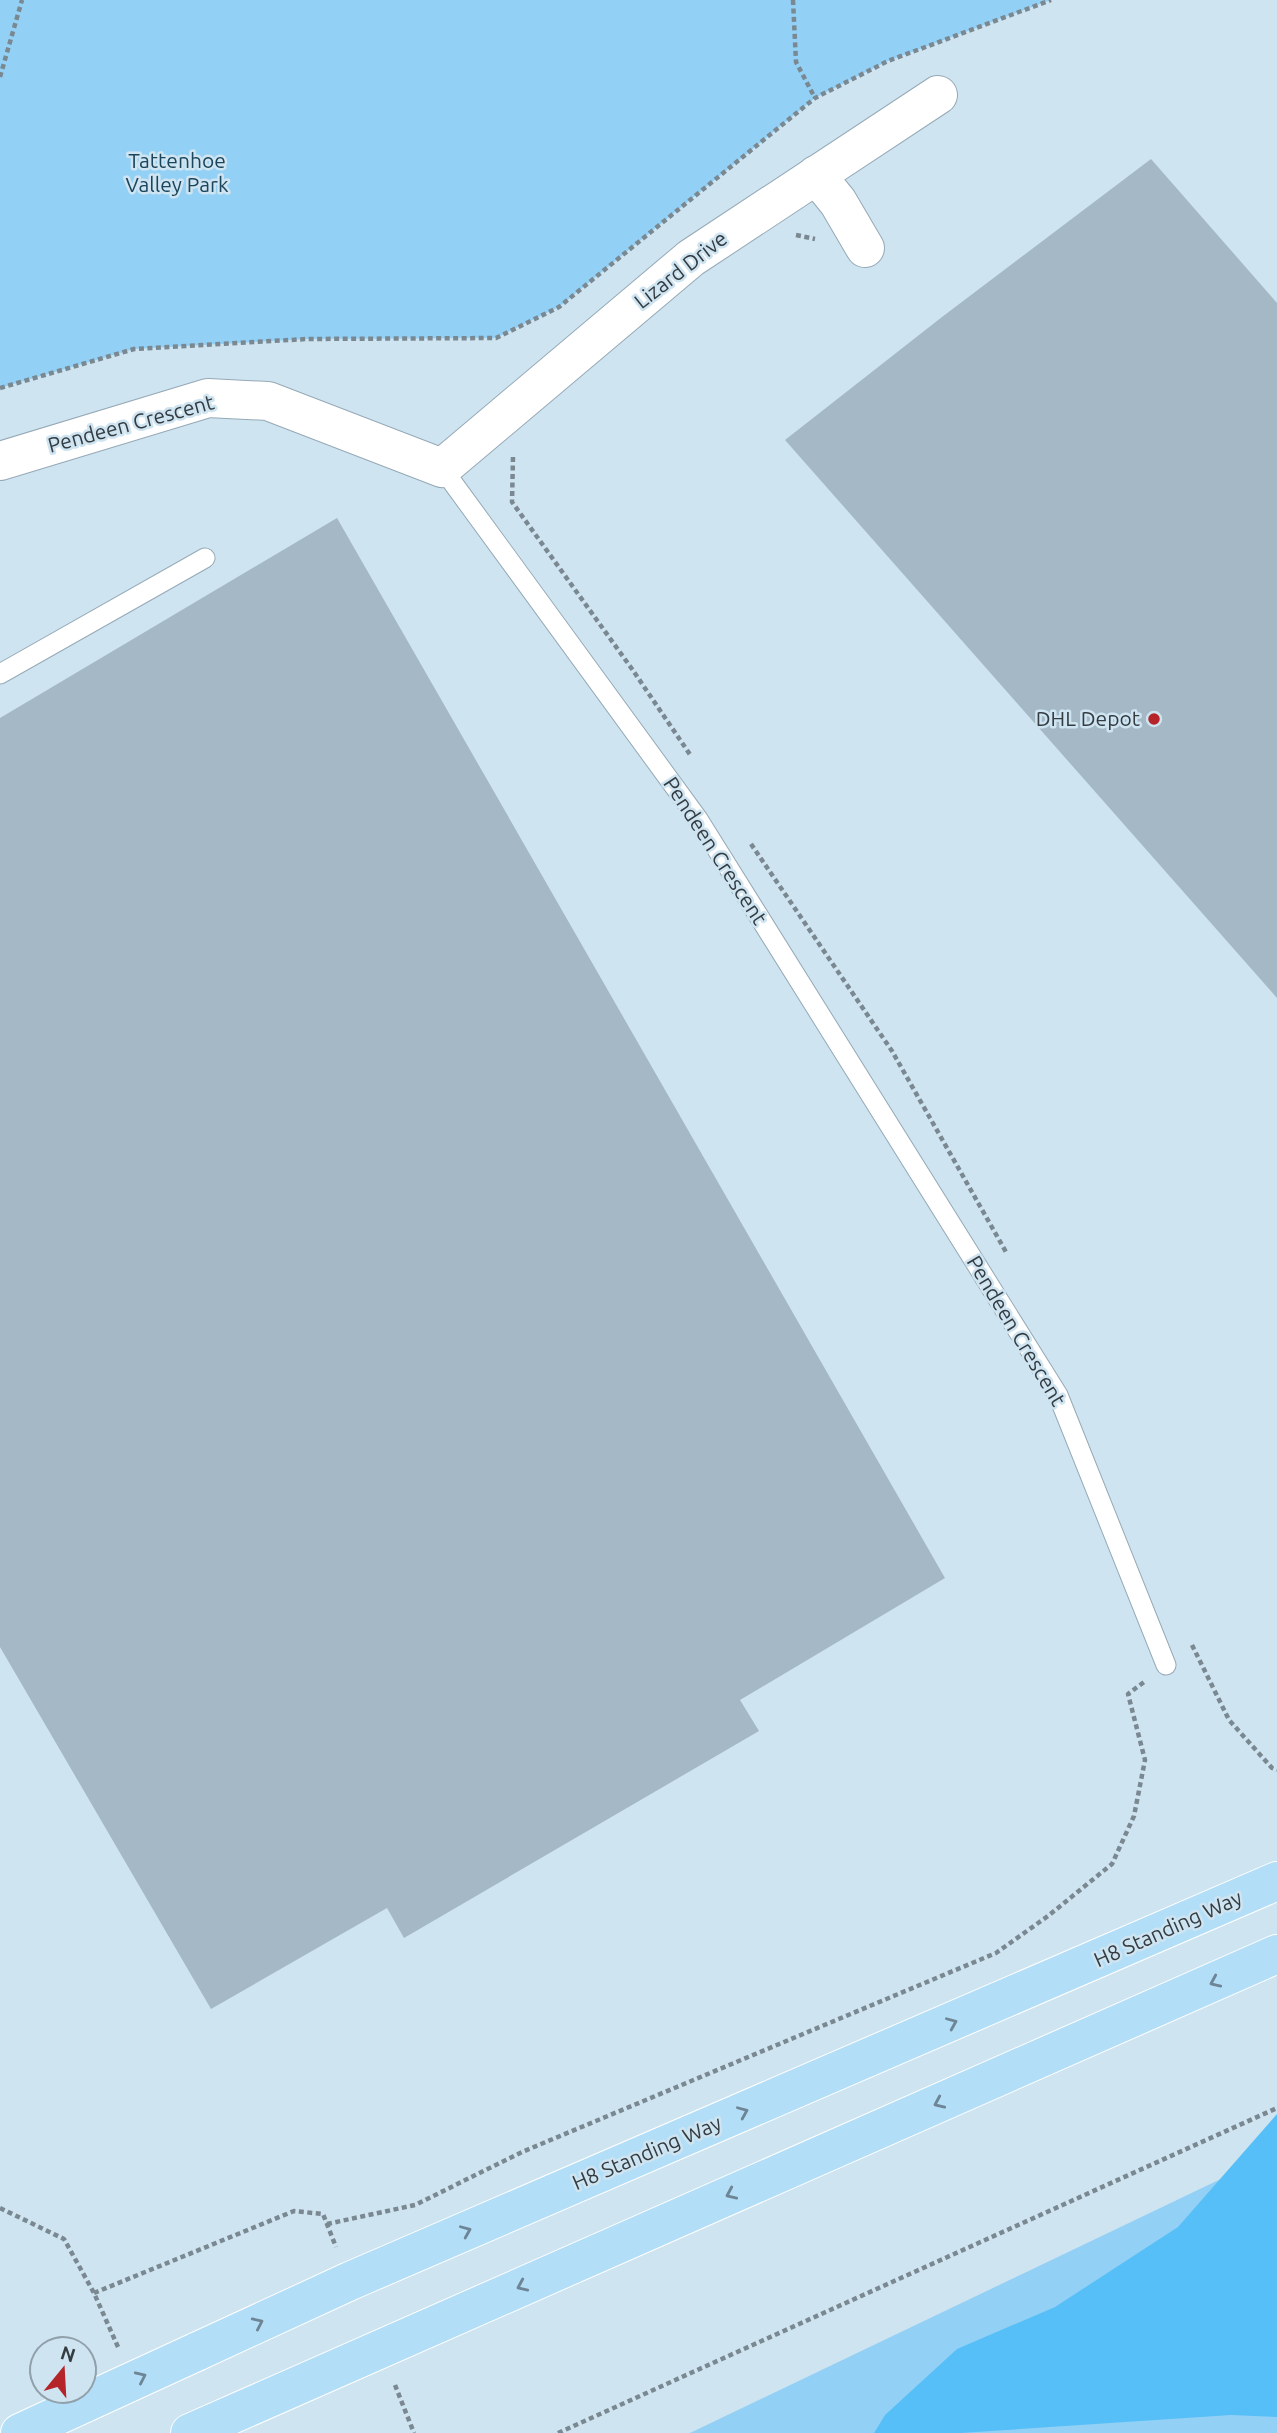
<svg xmlns="http://www.w3.org/2000/svg" width="1277" height="2433" font-family="Ubuntu,sans-serif">
<style>
.green{fill:#93d0f5}
.forest{fill:#57bff7}
.building{fill:#a4b8c5}
.lines{fill:none;stroke-linecap:round;stroke-linejoin:round}
.service-casing{stroke:#95a9b6;stroke-width:21}
.minor-casing{stroke:#95a9b6;stroke-width:40}
.trunk-casing{stroke:#fff;stroke-width:40}
.path{stroke:#7a8891;stroke-width:4.5;stroke-dasharray:5 3.5;stroke-linecap:butt}
.service{stroke:#fff;stroke-width:19}
.minor{stroke:#fff;stroke-width:38}
.trunk{stroke:#b3def8;stroke-width:38}
.trunk-bridge-casing{stroke:#fff;stroke-width:40;stroke-linecap:butt}
.trunk-bridge{stroke:#b3def8;stroke-width:38}
.oneway{stroke:#6d8594}
.poi-dot{fill:#b42428;stroke:#cfe4f1;stroke-width:2.5}
.labels{text-anchor:middle;stroke-width:5;stroke-linejoin:round;paint-order:stroke}
.park-label{font-size:21px;fill:#1a455c;stroke:#cfe4f1}
.street-label{font-size:21px;fill:#343c42;stroke:#cfe4f1}
.poi-label{font-size:21px;fill:#343c42;stroke:#cfe4f1;text-anchor:end}
</style>
<rect width="100%" height="100%" fill="#cfe4f1"/>
<g class="green">
<polygon points="0,0 1051,0 888,61 815,98 559,307 496,338 307,339 134,349 0,388"/>
<polygon points="1277,2152 1277,2433 690,2433"/>
</g>
<polygon class="forest" points="1277,2114 1277,2417 1231,2415 961,2433 874,2433 885,2415 957,2349 1055,2307 1178,2227"/>
<g class="building">
<polygon points="1151,159 1277,303 1277,998 785,440 942,317"/>
<polygon points="337,518 945,1578 740,1700 759,1731 404,1938 387,1908 211,2009 0,1647 0,718"/>
</g>
<g class="lines">
<defs>
<g id="service">
<polyline points="442,468 698,819 1058,1395 1166,1665"/>
<polyline points="0,674 205,558"/>
</g>
<g id="minor">
<polyline points="816,175 838,202 865,248"/>
<polyline points="0,461 208,398 268,401 442,468 691,258 938,95"/>
</g>
<g id="trunk">
<polyline points="196,2352 350,2281 1277,1881"/>
<polyline points="20,2433 85,2403"/>
<polyline points="190,2433 1277,1954"/>
</g>
</defs>
<use href="#service" class="service-casing"/>
<use href="#minor" class="minor-casing"/>
<use href="#trunk" class="trunk-casing"/>
<g class="path">
<polyline points="793,0 796,62 815,98"/>
<polyline points="0,77 22,0"/>
<polyline points="796,235 815,239"/>
<polyline points="0,388 134,349 307,339 496,338 559,307 815,98 888,61 1051,0"/>
<polyline points="513,457 512,502 632,669 691,756"/>
<polyline points="751,844 892,1051 1006,1252"/>
<polyline points="1192,1645 1229,1720 1272,1768 1277,1770"/>
<polyline points="0,2208 64,2239 94,2293 118,2347"/>
<polyline points="327,2224 415,2205 522,2152 996,1953 1048,1916 1112,1864 1134,1816 1145,1760 1128,1694 1144,1682"/>
<polyline points="94,2293 294,2211 323,2214 336,2247"/>
<polyline points="395,2385 414,2433"/>
<polyline points="558,2433 1277,2108"/>
</g>
<use href="#service" class="service"/>
<use href="#minor" class="minor"/>
<use href="#trunk" class="trunk"/>
<defs>
<polyline id="trunk-bridge" points="85,2403 196,2352"/>
</defs>
<use href="#trunk-bridge" class="trunk-bridge-casing"/>
<use href="#trunk-bridge" class="trunk-bridge"/>
</g>
<defs><path id="oneway-chevron" d="M-2-3.5L2.5 0L-2 3.5" fill="none" stroke-width="1.6" stroke-linecap="round" stroke-linejoin="round" transform="scale(1.75)"/></defs>
<g class="oneway">
<use href="#oneway-chevron" transform="translate(1215 1982) rotate(156)"/>
<use href="#oneway-chevron" transform="translate(952 2023) rotate(-23)"/>
<use href="#oneway-chevron" transform="translate(939 2103) rotate(156)"/>
<use href="#oneway-chevron" transform="translate(743 2112) rotate(-23)"/>
<use href="#oneway-chevron" transform="translate(731 2194) rotate(156)"/>
<use href="#oneway-chevron" transform="translate(466 2231) rotate(-23)"/>
<use href="#oneway-chevron" transform="translate(522 2286) rotate(156)"/>
<use href="#oneway-chevron" transform="translate(258 2323) rotate(-25)"/>
<use href="#oneway-chevron" transform="translate(141 2377) rotate(-25)"/>
</g>
<circle class="poi-dot" cx="1154" cy="719" r="7"/>
<g class="labels">
<g class="park-label">
<text x="177" y="168">Tattenhoe<tspan x="177" dy="24">Valley Park</tspan></text>
</g>
<g class="street-label">
<text transform="translate(681 270) rotate(-38)" y="7">Lizard Drive</text>
<text transform="translate(131 424) rotate(-15)" y="7">Pendeen Crescent</text>
<text transform="translate(715 851) rotate(57)" y="7">Pendeen Crescent</text>
<text transform="translate(1016 1331) rotate(59)" y="7">Pendeen Crescent</text>
<text transform="translate(1168 1929) rotate(-24)" y="7">H8 Standing Way</text>
<text transform="translate(647 2153) rotate(-23)" y="7">H8 Standing Way</text>
</g>
<g class="poi-label">
<text x="1140" y="726">DHL Depot</text>
</g>
</g>
<g transform="translate(63 2370) rotate(18)"><circle r="33" fill="#cfe4f1" stroke="#91a1ab" stroke-width="2"/>
<path d="M0-5L12 26L0 18L-12 26Z" fill="#b42428"/>
<text y="-10" font-size="19" font-weight="bold" text-anchor="middle" fill="#343c42">N</text>
</g>
</svg>
